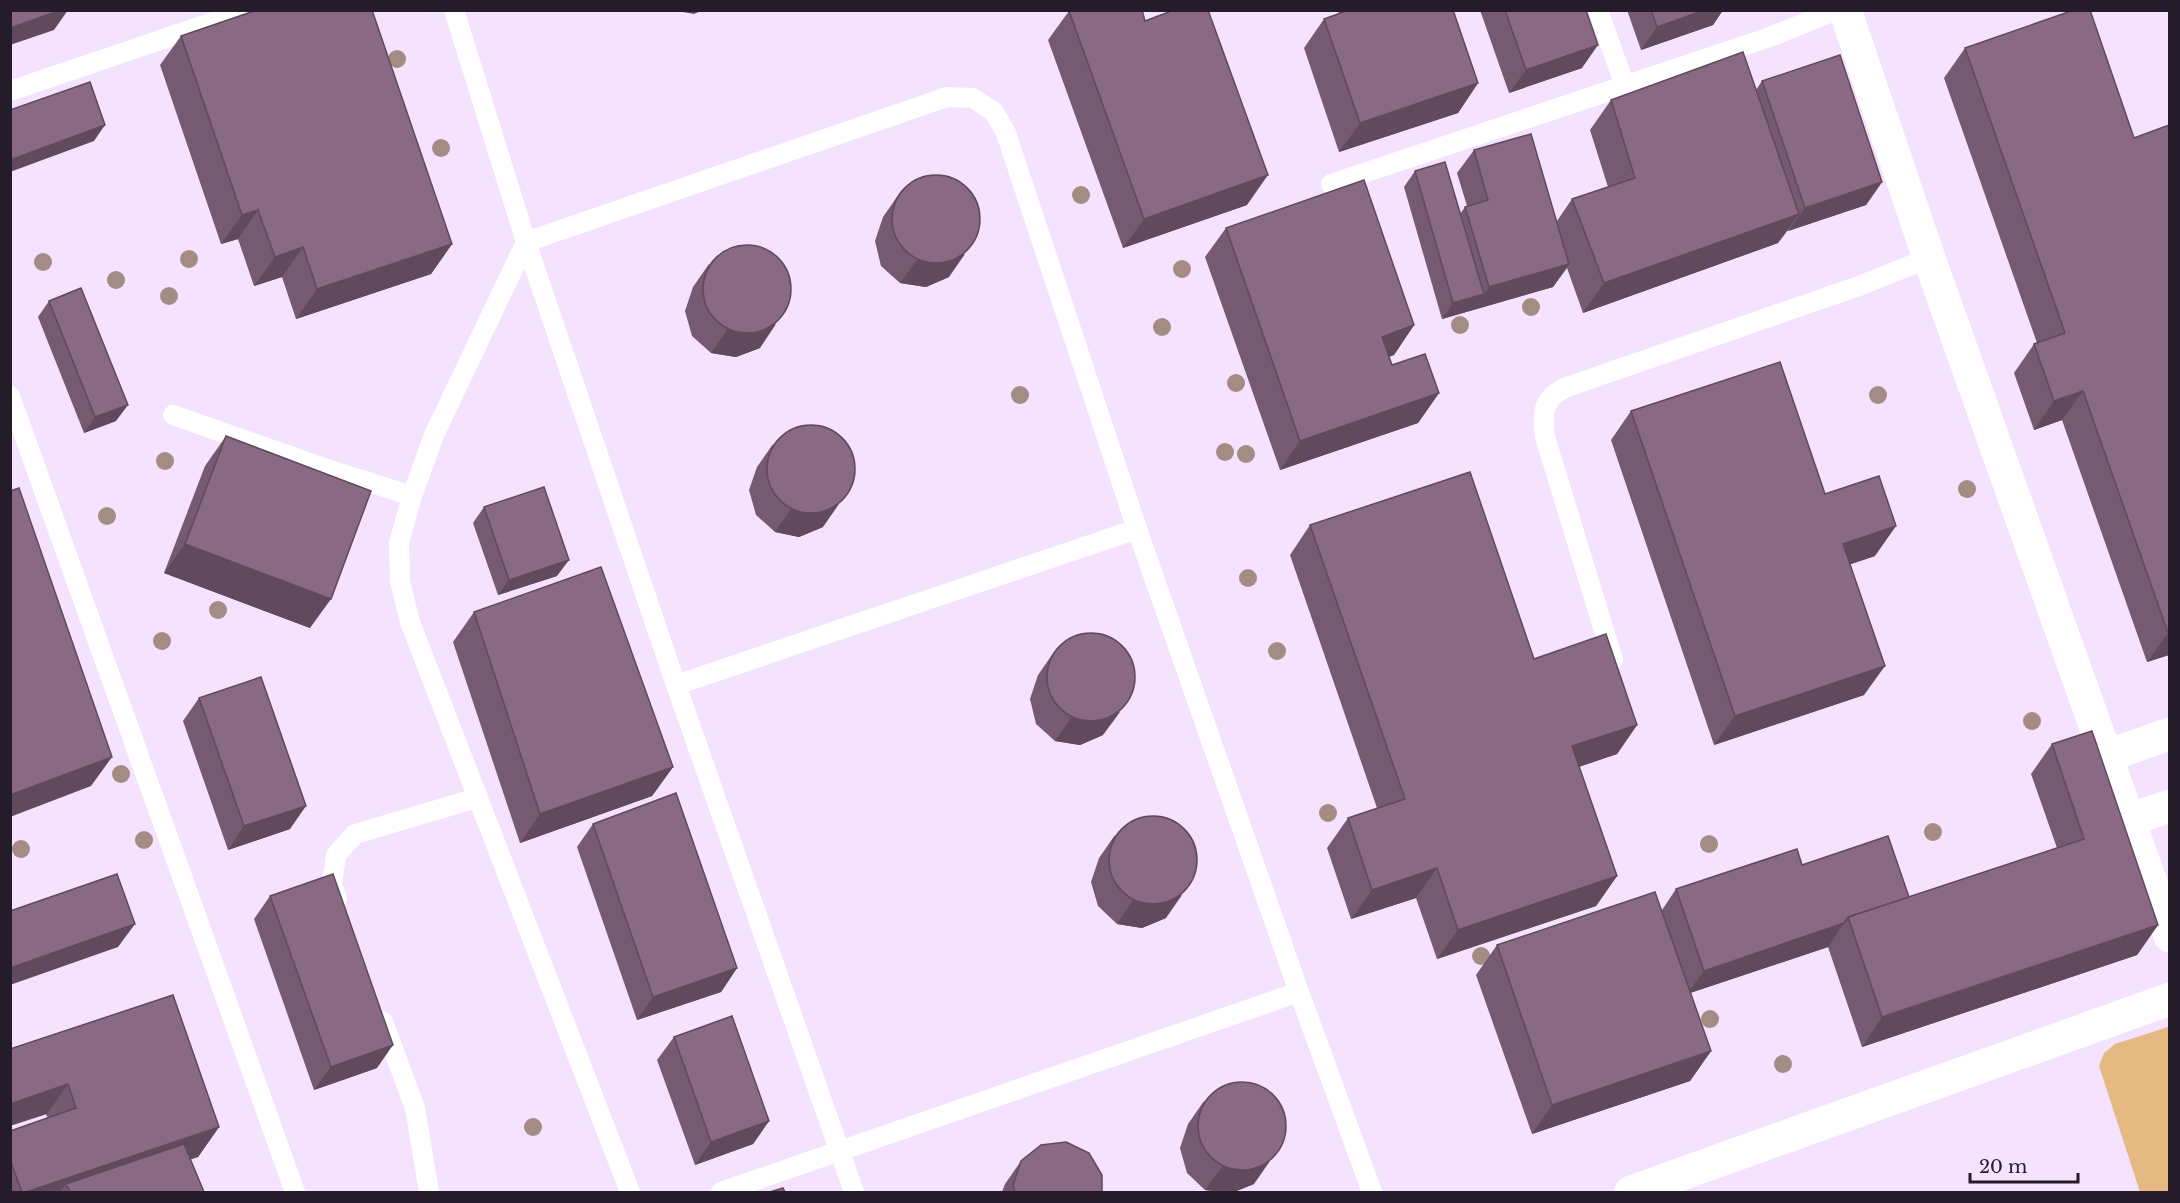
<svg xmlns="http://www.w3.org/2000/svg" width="2180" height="1203" font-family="'Libre Baskerville',serif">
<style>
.green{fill:#e5ba82}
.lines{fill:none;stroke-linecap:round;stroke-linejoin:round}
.lane{stroke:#fff;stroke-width:20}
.street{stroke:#fff;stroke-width:33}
.tree{fill:#a28c84}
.wall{fill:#765a71}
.shaded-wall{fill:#604a5c}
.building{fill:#896983;stroke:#604a5c;stroke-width:1.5}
</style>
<rect width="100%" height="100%" fill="#f4e2ff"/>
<polygon class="green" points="2168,1027 2169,1192 2140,1192 2099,1066 2104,1053 2115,1044"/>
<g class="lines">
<g class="lane">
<polyline points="454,10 526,242 676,685 854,1192"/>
<polyline points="1598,10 1625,86"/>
<polyline points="10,91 249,10"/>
<polyline points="1331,184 1770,37 1837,10"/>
<polyline points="10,396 295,1192"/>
<polyline points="173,415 324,468 412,496"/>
<path d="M1613,660L1545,437C1542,412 1542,398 1567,387L1859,286L1929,258"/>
<polyline points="676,685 1137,529"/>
<polyline points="337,899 332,885 336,855 355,834 477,798"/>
<polyline points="383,1022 415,1108 429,1192"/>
<polyline points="630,1192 410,622 400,581 399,543 412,496 434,435 526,242 947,97 973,98 994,112 1006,133 1137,529 1299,992 1372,1192"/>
<polyline points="721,1192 1299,992"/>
</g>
<g class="street">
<polyline points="1845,10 1929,258 2170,936"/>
<polyline points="2106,756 2170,734"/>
<polyline points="2128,820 2170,806"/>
<polyline points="1631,1192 2170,999"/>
</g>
</g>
<g class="tree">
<circle cx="397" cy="59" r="9"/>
<circle cx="441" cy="148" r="9"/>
<circle cx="1081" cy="195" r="9"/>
<circle cx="189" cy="259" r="9"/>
<circle cx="43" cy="262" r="9"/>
<circle cx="1182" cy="269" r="9"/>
<circle cx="116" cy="280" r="9"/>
<circle cx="169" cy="296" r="9"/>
<circle cx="1531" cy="307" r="9"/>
<circle cx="1460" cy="325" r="9"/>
<circle cx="1162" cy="327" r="9"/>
<circle cx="1236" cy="383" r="9"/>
<circle cx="1020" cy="395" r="9"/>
<circle cx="1878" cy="395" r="9"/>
<circle cx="1225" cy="452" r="9"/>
<circle cx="1246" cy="454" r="9"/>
<circle cx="165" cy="461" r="9"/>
<circle cx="1967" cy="489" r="9"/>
<circle cx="107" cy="516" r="9"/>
<circle cx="1248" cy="578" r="9"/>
<circle cx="218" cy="610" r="9"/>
<circle cx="162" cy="641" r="9"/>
<circle cx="1277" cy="651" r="9"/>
<circle cx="2032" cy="721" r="9"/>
<circle cx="121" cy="774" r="9"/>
<circle cx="1328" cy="813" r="9"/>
<circle cx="1933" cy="832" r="9"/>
<circle cx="144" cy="840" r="9"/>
<circle cx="1709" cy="844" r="9"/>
<circle cx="21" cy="849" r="9"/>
<circle cx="1481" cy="956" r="9"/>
<circle cx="1710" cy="1019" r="9"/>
<circle cx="1783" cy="1064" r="9"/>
<circle cx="533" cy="1127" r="9"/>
</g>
<g class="wall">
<polygon points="1338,10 1453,10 1478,83 1458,113 1339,152 1304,48 1324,19 1339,14"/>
<polygon points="1480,10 1586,10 1582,68 1509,93"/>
<polygon points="1627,10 1723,10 1713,25 1641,50"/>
<polygon points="1069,11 1145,21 1247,205 1123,248 1048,40"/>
<polygon points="181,36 452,244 431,274 296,319 282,277 254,286 238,239 221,244 160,65"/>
<polygon points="1965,48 2134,138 2169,655 2147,662 2062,420 2034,430 2014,373 2034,344 2037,343 1944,78"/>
<polygon points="1762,81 1882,182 1866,205 1788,231 1788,230 1778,243 1583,313 1567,268 1553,287 1442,319 1404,187 1415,171 1460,214 1465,207 1467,206 1457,173 1474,150 1557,221 1572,199 1608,187 1590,130 1611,100 1756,90"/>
<polygon points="899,194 949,277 926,287 900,283 881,266 875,241 883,217"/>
<polygon points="1226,228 1414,325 1394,355 1389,357 1392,365 1439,393 1418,423 1280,470 1205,257"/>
<polygon points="709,264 760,348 736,357 711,353 692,336 685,311 693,287"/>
<polygon points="49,301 116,421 84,433 38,317"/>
<polygon points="1631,411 1825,494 1875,556 1850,564 1864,695 1714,745 1611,440"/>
<polygon points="226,436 310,628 164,573 205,466"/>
<polygon points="773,444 823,527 799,537 775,532 756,515 749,490 757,467"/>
<polygon points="484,507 557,576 498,595 473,523"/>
<polygon points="1310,525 1534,659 1637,725 1617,754 1579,767 1617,876 1596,906 1437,959 1416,898 1351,919 1327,848 1348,818 1377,808 1290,555"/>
<polygon points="474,612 673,767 652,796 520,843 453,642"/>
<polygon points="1054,652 1103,735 1080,745 1055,741 1036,724 1030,699 1038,675"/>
<polygon points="199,698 290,829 228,850 183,721"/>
<polygon points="2052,744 2158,925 2137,955 1862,1047 1828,947 1690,993 1711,1051 1690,1081 1532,1134 1476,975 1497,945 1662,910 1676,889 1802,865 1909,897 2057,848 2031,774"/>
<polygon points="593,824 737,968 721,992 637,1020 577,847"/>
<polygon points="1115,835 1166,918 1142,928 1117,924 1098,906 1091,882 1099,858"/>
<polygon points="270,896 377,1068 314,1090 254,919"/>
<polygon points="674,1037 769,1121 753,1144 695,1165 657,1060"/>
<polygon points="10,1049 219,1127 198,1157 190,1159 204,1192 10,1192 10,1131 48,1118"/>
<polygon points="1204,1101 1254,1184 1234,1192 1221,1192 1205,1190 1187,1173 1180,1148 1188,1124"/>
<polygon points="1021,1161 1102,1192 1002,1192 1005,1184"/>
</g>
<g class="shaded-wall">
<polygon points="61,10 68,10 54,30 10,45 10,28"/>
<polygon points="672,10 703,10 694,14"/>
<polygon points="1705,10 1723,10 1713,25 1641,50 1657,27"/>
<polygon points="1598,45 1582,68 1509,93 1526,70"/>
<polygon points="1478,83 1458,113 1339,152 1360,123"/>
<polygon points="105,125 94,141 10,172 10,160"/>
<polygon points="1268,175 1247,205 1123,248 1144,219"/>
<polygon points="1882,182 1866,205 1788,231 1805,208"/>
<polygon points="258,210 238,239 221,244 242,215"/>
<polygon points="1799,214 1778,243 1583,313 1604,283"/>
<polygon points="452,244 431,274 296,319 317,289"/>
<polygon points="303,247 282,277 254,286 275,257"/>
<polygon points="965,254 949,277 926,287 900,283 917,260"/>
<polygon points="1569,264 1553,287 1442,319 1453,303 1484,294 1489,287"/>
<polygon points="776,324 760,348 736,357 711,353 727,330"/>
<polygon points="1414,325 1394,355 1361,366 1382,337"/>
<polygon points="2083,391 2062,420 2034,430 2054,401"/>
<polygon points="1439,393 1418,423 1280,470 1300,441"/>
<polygon points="128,405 116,421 84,433 95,417"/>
<polygon points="839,504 823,527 799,537 775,532 791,509"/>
<polygon points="1896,526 1875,556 1822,574 1843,544"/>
<polygon points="185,544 331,599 310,628 164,573"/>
<polygon points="569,560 557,576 498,595 509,580"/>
<polygon points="2169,632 2169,655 2147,662 2168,633"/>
<polygon points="1885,666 1864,695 1714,745 1735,716"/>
<polygon points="1120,712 1103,735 1080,745 1055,741 1071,718"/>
<polygon points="1637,725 1617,754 1551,776 1572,746"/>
<polygon points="112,757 91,786 10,817 10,795"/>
<polygon points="673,767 652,796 520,843 540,814"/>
<polygon points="306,806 290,829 228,850 244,826"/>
<polygon points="1437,868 1416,898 1351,919 1372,890"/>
<polygon points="1617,876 1596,906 1437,959 1458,930"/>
<polygon points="1182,895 1166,918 1142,928 1117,924 1133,900"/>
<polygon points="1844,923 1828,947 1687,994 1704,971"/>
<polygon points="135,924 118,947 10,985 10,968"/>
<polygon points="2158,925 2137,955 1862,1047 1882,1017"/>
<polygon points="737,968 721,992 637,1020 653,997"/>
<polygon points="393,1045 377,1068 314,1090 331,1067"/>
<polygon points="1711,1051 1690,1081 1532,1134 1552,1105"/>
<polygon points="68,1084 47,1114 10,1126 10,1104"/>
<polygon points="769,1121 753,1144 695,1165 711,1142"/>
<polygon points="219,1127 198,1157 92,1192 66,1184 60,1192 26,1192"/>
<polygon points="1270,1161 1254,1184 1234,1192 1221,1192 1205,1190 1222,1167"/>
</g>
<g class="building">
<polygon points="10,10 61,10 10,28"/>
<polygon points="257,10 372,10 452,244 317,289 303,247 275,257 258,210 242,215 181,36"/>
<polygon points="1142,10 1145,21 1174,10 1208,10 1268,175 1144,219 1069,11"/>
<polygon points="1349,10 1453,10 1478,83 1360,123 1324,19"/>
<polygon points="1505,10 1586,10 1598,45 1526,70"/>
<polygon points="1651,10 1705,10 1657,27"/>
<polygon points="2074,10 2090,10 2134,138 2169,125 2169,632 2168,633 2083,391 2054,401 2034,344 2065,333 1965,48"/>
<polygon points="1743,52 1799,214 1604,283 1572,199 1635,178 1611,100"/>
<polygon points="1840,55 1882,182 1805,208 1762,81"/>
<polygon points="90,82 105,125 10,160 10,110"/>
<polygon points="1531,134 1569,264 1489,287 1465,207 1488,200 1474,150"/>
<polygon points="1445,162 1484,294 1453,303 1415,171"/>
<circle cx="936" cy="219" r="44"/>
<polygon points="1364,180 1414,325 1382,337 1392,365 1425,354 1439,393 1300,441 1226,228"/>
<circle cx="747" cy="289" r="44"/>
<polygon points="81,288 128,405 95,417 49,301"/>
<polygon points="1780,362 1825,494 1879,476 1896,526 1843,544 1885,666 1735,716 1631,411"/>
<circle cx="811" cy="469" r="44"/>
<polygon points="226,436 371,491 331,599 185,544"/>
<polygon points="1470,472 1534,659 1606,634 1637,725 1572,746 1617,876 1458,930 1437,868 1372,890 1348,818 1405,799 1310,525"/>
<polygon points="544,487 569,560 509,580 484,507"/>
<polygon points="19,488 112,757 10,795 10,491"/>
<polygon points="601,567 673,767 540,814 474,612"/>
<circle cx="1091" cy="677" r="44"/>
<polygon points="261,677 306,806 244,826 199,698"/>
<polygon points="2092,731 2158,925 1882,1017 1848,917 2084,839 2052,744"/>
<polygon points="676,793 737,968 653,997 593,824"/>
<circle cx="1153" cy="860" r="44"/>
<polygon points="1888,836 1909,897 1848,917 1844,923 1704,971 1676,889 1797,849 1802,865"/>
<polygon points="117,874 135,924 10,968 10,911"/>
<polygon points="333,874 393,1045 331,1067 270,896"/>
<polygon points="1655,892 1711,1051 1552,1105 1497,945"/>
<polygon points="173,995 219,1127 26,1192 22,1192 10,1160 10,1131 76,1108 68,1084 10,1104 10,1049"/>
<polygon points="732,1016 769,1121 711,1142 674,1037"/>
<circle cx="1242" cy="1126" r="44"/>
<polygon points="1066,1142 1089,1153 1102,1175 1102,1192 1015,1192 1013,1185 1021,1161 1041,1145"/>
<polygon points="184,1144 204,1192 70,1192 66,1184"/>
<polygon points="783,1188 785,1192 770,1192"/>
</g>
<rect width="2180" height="1203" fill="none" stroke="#241c29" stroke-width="24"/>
<path d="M1970 1173v9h108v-9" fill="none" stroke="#241c29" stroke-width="3"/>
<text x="1979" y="1173" font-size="18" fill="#241c29" stroke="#f4e2ff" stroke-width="4.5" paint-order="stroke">20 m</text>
</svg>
